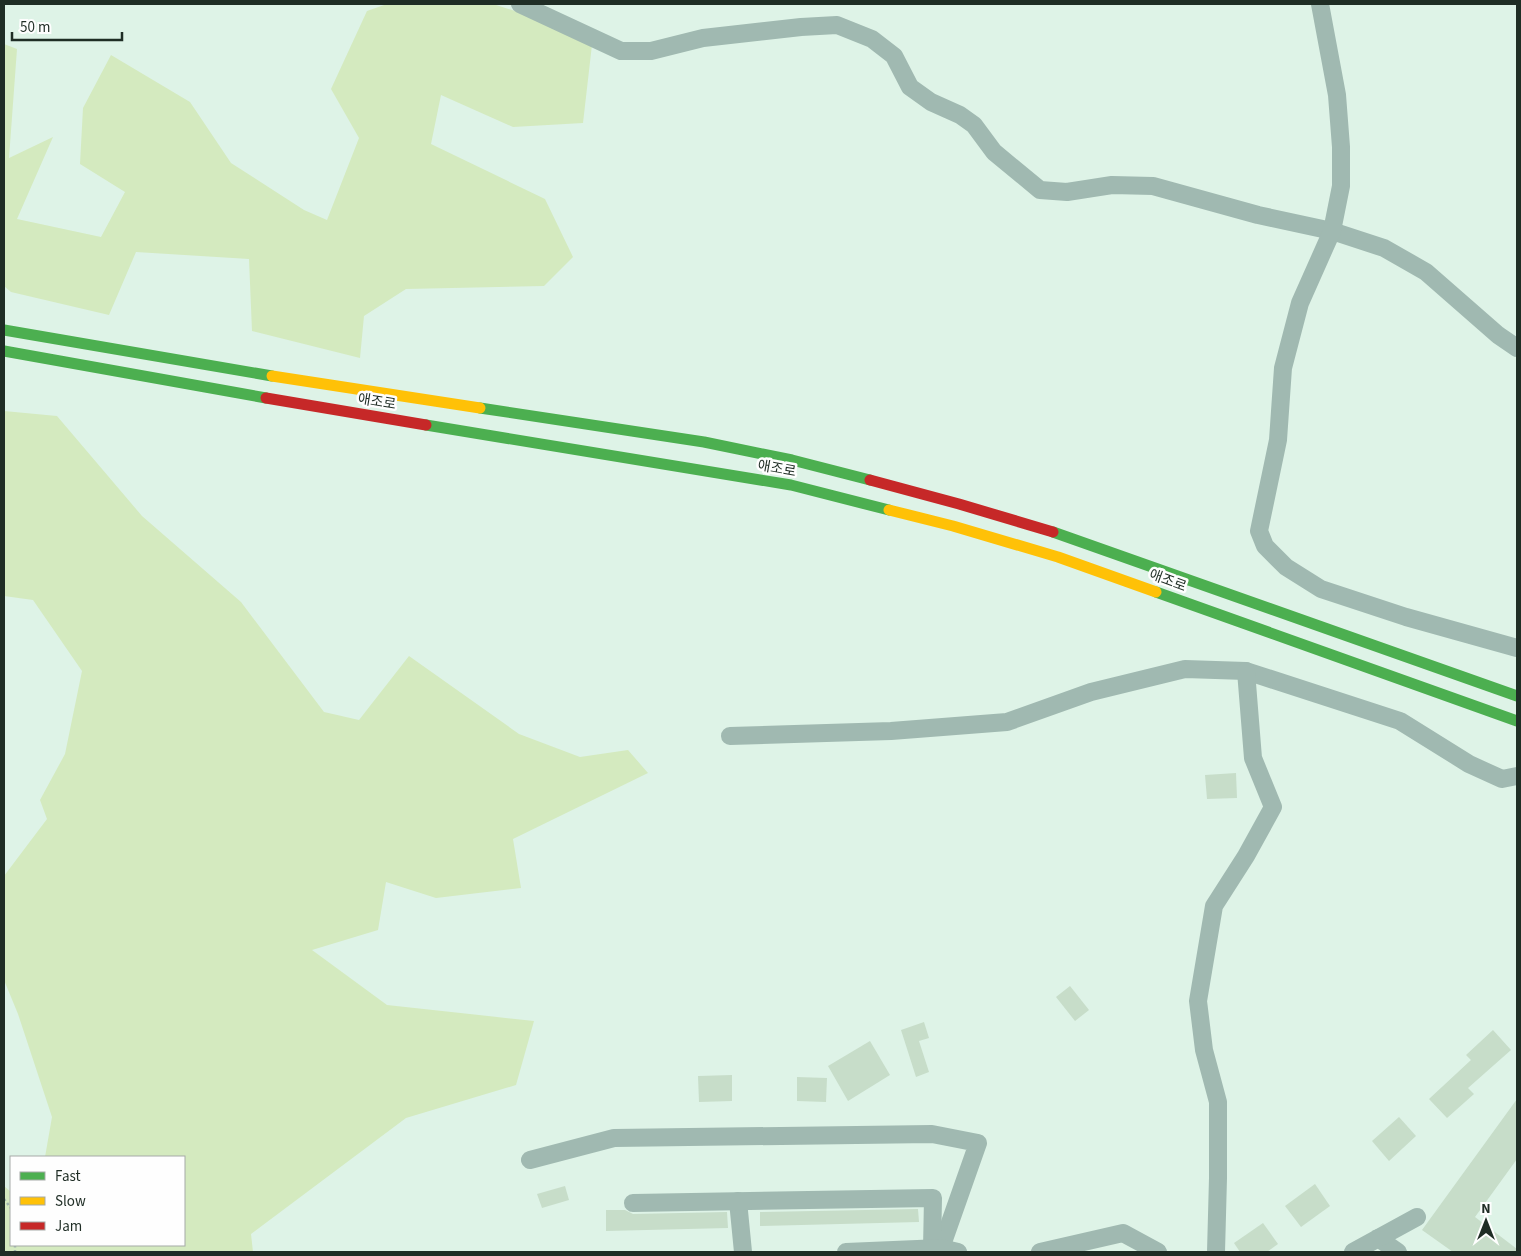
<svg xmlns="http://www.w3.org/2000/svg" width="1521" height="1256" font-family="'Source Sans 3','Noto Sans KR',sans-serif">
<style>
.green{fill:#d4eabf}
.building{fill:#c7ddc9}
.lines{fill:none;stroke-linecap:round;stroke-linejoin:round}
.path{stroke:#a0b5ad;stroke-width:2.5;stroke-dasharray:2.5 2.5;stroke-linecap:butt}
.street{stroke:#a0b9b1;stroke-width:18}
.fast{stroke:#4caf50;stroke-width:11}
.slow{stroke:#ffc107;stroke-width:11}
.jam{stroke:#c62828;stroke-width:11}
.labels{text-anchor:middle;stroke-width:5;stroke-linejoin:round;paint-order:stroke}
.street-label{font-size:14px;fill:#1f2d25;stroke:#fefefe}
</style>
<rect width="100%" height="100%" fill="#def3e7"/>
<g class="green">
<polygon points="387,4 493,4 593,36 583,123 513,127 441,95 431,144 545,199 573,257 544,286 406,289 364,316 360,358 252,331 249,259 136,252 109,315 11,292 4,286 4,44 17,49 9,158 53,137 17,219 101,237 125,192 80,164 83,108 111,55 190,102 231,163 304,210 327,220 359,138 331,89 367,11"/>
<polygon points="4,411 57,416 142,516 241,602 324,712 359,720 409,656 519,734 580,757 628,750 648,773 513,839 521,888 436,898 386,882 378,930 312,950 387,1005 534,1021 516,1085 406,1118 251,1234 253,1252 4,1252 4,1186 11,1192 11,1245 184,1245 184,1157 45,1157 52,1117 18,1014 4,980 4,876 47,819 40,800 65,754 82,671 33,600 4,596"/>
</g>
<g class="building">
<polygon points="1236,773 1237,798 1207,799 1205,775"/>
<polygon points="1070,986 1089,1010 1075,1021 1056,997"/>
<polygon points="924,1022 929,1038 919,1041 929,1072 916,1077 901,1030"/>
<polygon points="1493,1030 1511,1050 1468,1088 1474,1094 1447,1118 1429,1099 1471,1060 1466,1055"/>
<polygon points="870,1041 890,1075 848,1101 828,1066"/>
<polygon points="732,1075 732,1101 699,1102 698,1076"/>
<polygon points="797,1077 827,1078 826,1102 797,1101"/>
<polygon points="1517,1099 1517,1159 1475,1217 1517,1249 1517,1252 1453,1252 1422,1230"/>
<polygon points="1399,1117 1416,1136 1389,1161 1372,1141"/>
<polygon points="1315,1184 1330,1206 1301,1227 1285,1206"/>
<polygon points="565,1186 569,1200 542,1208 537,1194"/>
<polygon points="918,1209 919,1222 760,1226 760,1212"/>
<polygon points="606,1210 625,1210 633,1214 727,1212 728,1228 606,1231"/>
<polygon points="1263,1223 1278,1244 1267,1252 1240,1252 1234,1243"/>
</g>
<g class="lines">
<g class="path">
<polyline points="4,1199 11,1208"/>
<polyline points="15,1245 15,1252"/>
</g>
<g class="street">
<polyline points="520,4 621,51 651,51 703,38 801,27 837,25 872,39 894,56 910,87 931,102 960,115 974,125 994,152 1040,190 1067,192 1112,185 1153,186 1258,215 1332,231 1384,248 1426,272 1498,335 1517,348"/>
<polyline points="1320,4 1337,95 1341,147 1341,186 1332,231 1300,303 1283,368 1278,440 1259,531 1265,546 1286,567 1321,589 1406,617 1517,648"/>
<polyline points="730,736 891,731 1007,722 1091,692 1185,669 1246,671 1400,721 1469,764 1502,779 1517,776"/>
<polyline points="530,1160 614,1138 932,1134 978,1143 941,1248"/>
<polyline points="738,1201 743,1252"/>
<polyline points="633,1203 933,1198 932,1249"/>
<polyline points="1378,1238 1398,1252"/>
<polyline points="846,1252 941,1248 958,1252"/>
<polyline points="1040,1252 1123,1233 1158,1252"/>
<polyline points="1216,1252 1218,1178 1218,1102 1204,1050 1198,1001 1214,906 1246,856 1273,807 1253,758 1246,671"/>
<polyline points="1353,1252 1417,1217"/>
</g>
<g class="fast">
<polyline points="4,330 272,376"/>
<polyline points="4,351 266,398"/>
<polyline points="480,408 704,442 792,460 870,480"/>
<polyline points="426,425 791,485 889,510"/>
<polyline points="1053,532 1517,696"/>
<polyline points="1156,592 1517,721"/>
</g>
<g class="slow">
<polyline points="272,376 480,408"/>
<polyline points="889,510 953,526 1058,557 1156,592"/>
</g>
<g class="jam">
<polyline points="266,398 426,425"/>
<polyline points="870,480 959,504 1053,532"/>
</g>
</g>
<g class="labels">
<g class="street-label">
<text transform="translate(377 401) rotate(9)" y="5">애조로</text>
<text transform="translate(777 468) rotate(10)" y="5">애조로</text>
<text transform="translate(1168 580) rotate(20)" y="5">애조로</text>
</g>
</g>
<rect width="1521" height="1256" fill="none" stroke="#1f2d25" stroke-width="10"/>
<rect x="10" y="1156" width="175" height="90" fill="#fefefe" stroke="#a5aaa7"/>
<rect x="20" y="1172" width="25" height="8" fill="#4caf50" stroke="#a5aaa7"/>
<text x="55" y="1181" font-size="15" fill="#1f2d25">Fast</text>
<rect x="20" y="1197" width="25" height="8" fill="#ffc107" stroke="#a5aaa7"/>
<text x="55" y="1206" font-size="15" fill="#1f2d25">Slow</text>
<rect x="20" y="1222" width="25" height="8" fill="#c62828" stroke="#a5aaa7"/>
<text x="55" y="1231" font-size="15" fill="#1f2d25">Jam</text>
<g transform="translate(1486 1221)" stroke="#fefefe" stroke-width="4" paint-order="stroke">
<path d="M0-4L9 19L0 12L-9 19Z" fill="#1f2d25"/>
<text y="-8" font-size="14" font-weight="bold" text-anchor="middle" fill="#1f2d25">N</text>
</g>
<path d="M12 32v8h110v-8" fill="none" stroke="#1f2d25" stroke-width="2.5"/>
<text x="20" y="32" font-size="15" fill="#1f2d25" stroke="#fefefe" stroke-width="4" paint-order="stroke">50 m</text>
</svg>
